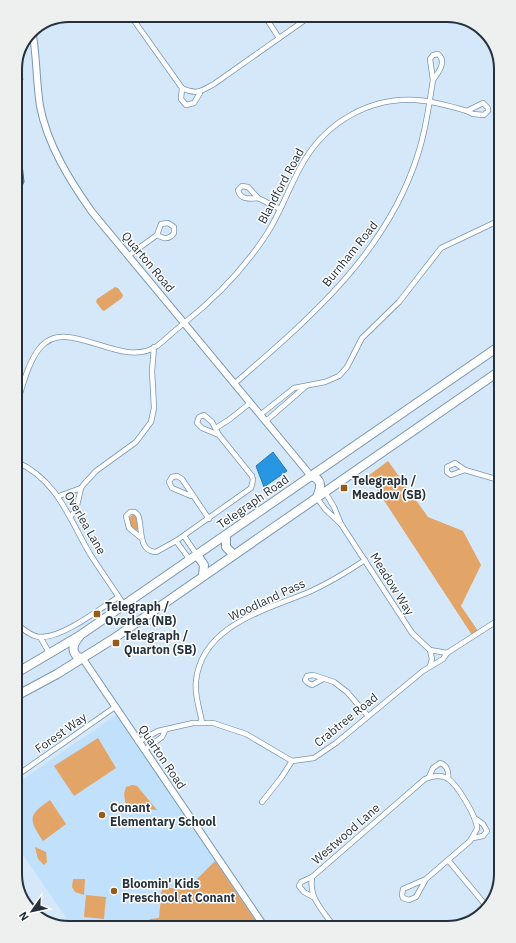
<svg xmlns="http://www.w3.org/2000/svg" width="516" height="943" font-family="'IBM Plex Sans',sans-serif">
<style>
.built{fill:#c1e0fb}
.green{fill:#e2a467}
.water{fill:#2796e3;stroke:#2678b1}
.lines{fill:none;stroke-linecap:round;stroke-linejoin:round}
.minor-casing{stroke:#7997b1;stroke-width:6}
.tertiary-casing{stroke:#7997b1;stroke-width:8}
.trunk-casing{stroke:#7997b1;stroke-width:10}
.minor{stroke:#fff;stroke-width:4.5}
.tertiary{stroke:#fff;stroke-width:6}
.trunk{stroke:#fff;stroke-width:8}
.poi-dot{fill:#955c17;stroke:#fff;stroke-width:1.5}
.labels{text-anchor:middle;stroke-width:3;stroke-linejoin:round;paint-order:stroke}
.street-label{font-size:12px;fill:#25313c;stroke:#fff}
.poi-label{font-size:12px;font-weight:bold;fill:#25313c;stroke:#fff;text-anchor:start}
.rim{fill:none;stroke:#25313c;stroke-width:2}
</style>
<rect width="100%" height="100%" fill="#d5e8f9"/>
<polygon class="built" points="119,713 244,903 260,926 73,928 19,849 19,782"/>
<g class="green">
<polygon points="115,287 118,288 123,295 122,298 104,311 102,310 96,302 97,299"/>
<polygon points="388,461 428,517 463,531 481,565 461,606 478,631 472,635 368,476"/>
<polygon points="133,514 136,517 138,529 136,531 130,526 128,519"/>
<polygon points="98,738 116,768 74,796 54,766"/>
<polygon points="132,785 137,786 157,810 126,807 124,794 126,787"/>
<path d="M50,800L66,824L43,841C28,819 28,815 50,800Z"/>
<polygon points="35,847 46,852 47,862 44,865 38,859"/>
<polygon points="215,861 259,926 144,927 150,919 159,918 162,886 180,890 187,889 190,883 195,881"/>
<polygon points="73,879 85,879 84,895 75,892 72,887"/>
<polygon points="86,895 106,897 104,919 84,917"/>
</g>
<g class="water">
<path d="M17,61C21,67 19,73 23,79L15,93V66Z"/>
<polygon points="15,141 21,155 24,182 22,186 16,191"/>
<polygon points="273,452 287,471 264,487 256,466"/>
</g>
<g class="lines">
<defs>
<g id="minor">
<path d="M130,15L182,88C196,95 202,91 214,84L312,15"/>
<polyline points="264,15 279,38"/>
<path d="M438,54C447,61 439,72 433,80L430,59L433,55Z"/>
<polyline points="182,88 181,99 186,105 194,103 200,93"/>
<polygon points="483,103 488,108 488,111 484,115 473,114 467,111"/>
<path d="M258,198C250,199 240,200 238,190L242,186L248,187L258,198L280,209"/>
<path d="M128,256L157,235L161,224L168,223L174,227V233C169,240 164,239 157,235"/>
<path d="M234,384C310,318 387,253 418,154C426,130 429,105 433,80"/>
<path d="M17,403C23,385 28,363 39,349C67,313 120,371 157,346C166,339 174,331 183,324C216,298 245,268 268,232C282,210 290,184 304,161C327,122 370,97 416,100C433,101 450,106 467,111"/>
<polyline points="260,415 294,388 325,382 339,376 347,367 362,338 399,302 441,248 498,221"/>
<polyline points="266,421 305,387"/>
<polyline points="216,428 230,419 250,403"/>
<path d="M17,462C57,480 69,518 90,554C101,571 113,588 124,605"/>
<polyline points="465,470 451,475 447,472 447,467 455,463 465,470 499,480"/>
<polyline points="59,496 81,488"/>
<polyline points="191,496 172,488 169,482 172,477 177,476 182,479 209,519"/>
<polyline points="317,498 325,509 341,524 334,507 325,492"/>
<polyline points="71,516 76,510 81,488 84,484 96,471 136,442 151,422 154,408 152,371 154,347"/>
<polyline points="341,524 412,633 430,650 447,653"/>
<polyline points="184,536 197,555"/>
<path d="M140,537L129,528L126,516L130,512H135L138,515C143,527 137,551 156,552L176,541L251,488L253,480L252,476L219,435L212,422L204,415L199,417L197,423L202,428L219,435"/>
<polyline points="176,541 190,560"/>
<path d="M18,625C24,630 31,636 39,637C61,639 100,609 118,597"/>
<polyline points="40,637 50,654"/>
<polyline points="430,666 432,659 430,650"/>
<polyline points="323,679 312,685 308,683 305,680 307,676 313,675 334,682 347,692 368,716"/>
<path d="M202,723C200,709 194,695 196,681C202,625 266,610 309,592C329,583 347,572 365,560"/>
<polyline points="138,742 158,731 193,723 213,723 246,734 292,761 314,758 336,743 423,671 443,659 447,653 500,619"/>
<polyline points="144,750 162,737 165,731"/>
<polyline points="19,774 115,707"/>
<path d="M429,777L433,768L440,763C447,765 449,772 448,779"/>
<polyline points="262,802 281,778 292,761"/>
<polyline points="473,838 483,836 487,831 483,824 476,819"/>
<polyline points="448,860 488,908"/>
<polyline points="312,877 301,882 299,886 304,892 313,897"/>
<path d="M333,925C321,908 309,898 312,877L425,779C432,776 440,775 447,778C457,784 477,817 477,829L470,841L426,879L403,889L402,895L403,898L409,900L416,897L426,879"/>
</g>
<g id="tertiary">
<path d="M32,30C37,55 36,81 40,106C47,144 70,181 92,212L311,476"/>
<polyline points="83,659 264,926"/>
</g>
<g id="trunk">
<path d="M311,476C323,479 321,488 317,497"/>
<polyline points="226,535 226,547 234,555"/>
<polyline points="197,555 204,565 203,576"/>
<path d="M79,637C72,645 70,655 83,659"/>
<polyline points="18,672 79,636 498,347"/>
<polyline points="18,695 57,674 113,639 498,372"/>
</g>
</defs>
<use href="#minor" class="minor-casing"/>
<use href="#tertiary" class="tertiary-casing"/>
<use href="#trunk" class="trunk-casing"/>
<use href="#minor" class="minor"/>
<use href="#tertiary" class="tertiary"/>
<use href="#trunk" class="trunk"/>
</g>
<g class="poi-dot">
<rect x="340" y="484" width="8" height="8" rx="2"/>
<rect x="93" y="610" width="8" height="8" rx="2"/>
<rect x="112" y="639" width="8" height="8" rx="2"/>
<circle cx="102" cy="815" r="4"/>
<circle cx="114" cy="891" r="4"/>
</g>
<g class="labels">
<g class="street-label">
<text transform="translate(281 186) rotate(-62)" y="4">Blandford Road</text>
<text transform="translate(350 254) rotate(-51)" y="4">Burnham Road</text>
<text transform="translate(148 262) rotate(50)" y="4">Quarton Road</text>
<text transform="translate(253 502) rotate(-35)" y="4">Telegraph Road</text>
<text transform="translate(85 523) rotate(60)" y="4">Overlea Lane</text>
<text transform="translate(392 584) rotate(58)" y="4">Meadow Way</text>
<text transform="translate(267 600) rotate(-25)" y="4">Woodland Pass</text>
<text transform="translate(346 720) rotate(-39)" y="4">Crabtree Road</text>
<text transform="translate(61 733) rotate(-35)" y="4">Forest Way</text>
<text transform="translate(162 757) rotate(56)" y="4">Quarton Road</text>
<text transform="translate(346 834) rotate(-41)" y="4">Westwood Lane</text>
</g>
<g class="poi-label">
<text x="352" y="485">Telegraph /<tspan x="352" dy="14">Meadow (SB)</tspan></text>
<text x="105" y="611">Telegraph /<tspan x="105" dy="14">Overlea (NB)</tspan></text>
<text x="124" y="640">Telegraph /<tspan x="124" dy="14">Quarton (SB)</tspan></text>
<text x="110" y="812">Conant<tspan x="110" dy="14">Elementary School</tspan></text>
<text x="122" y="888">Bloomin' Kids<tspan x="122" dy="14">Preschool at Conant</tspan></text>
</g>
</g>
<path d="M0 0H516V943H0ZM69 22H447A47 47 0 0 1 494 69V874A47 47 0 0 1 447 921H69A47 47 0 0 1 22 874V69A47 47 0 0 1 69 22Z" fill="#eeefef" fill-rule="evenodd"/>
<path class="rim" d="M69 22H447A47 47 0 0 1 494 69V874A47 47 0 0 1 447 921H69A47 47 0 0 1 22 874V69A47 47 0 0 1 69 22Z"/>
<g transform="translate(32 911) rotate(237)" stroke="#ffffff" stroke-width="3" paint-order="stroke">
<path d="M0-3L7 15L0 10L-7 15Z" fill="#25313c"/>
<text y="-6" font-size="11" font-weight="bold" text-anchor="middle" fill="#25313c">N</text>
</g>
</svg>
